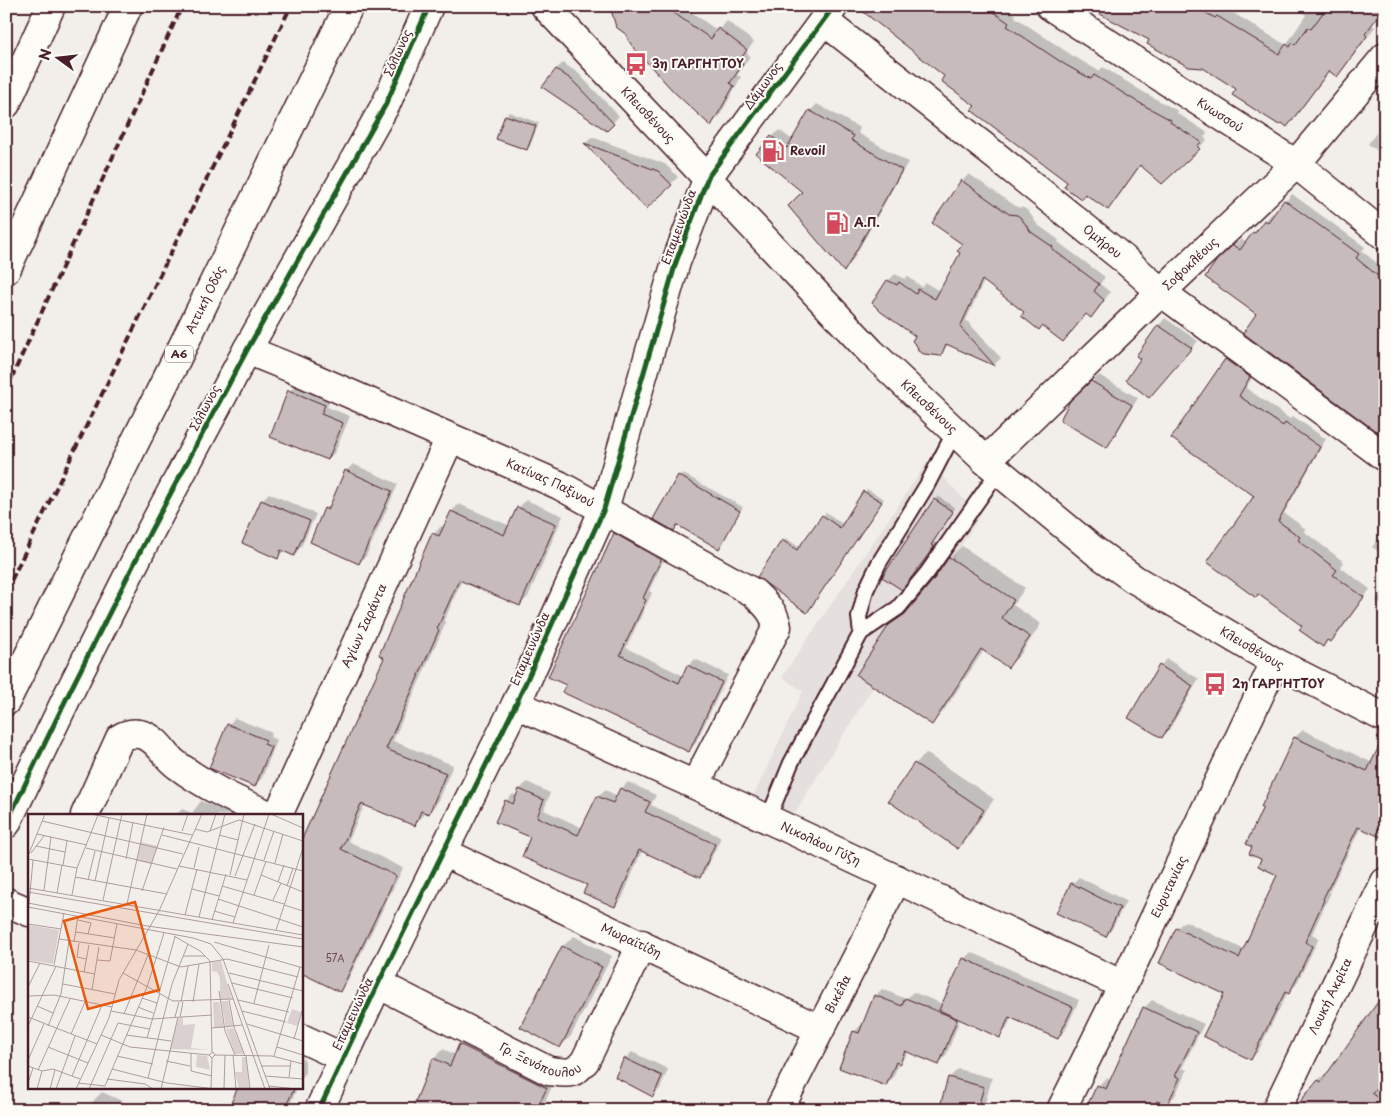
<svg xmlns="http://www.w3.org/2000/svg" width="1391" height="1116" font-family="'Playpen Sans',sans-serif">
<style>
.built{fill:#e5dfdd}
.shadow{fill:#0003}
.building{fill:#c8bbbb;stroke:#4a1f2b}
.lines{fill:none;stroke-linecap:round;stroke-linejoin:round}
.lane-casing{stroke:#4a1f2b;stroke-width:18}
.street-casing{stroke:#4a1f2b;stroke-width:31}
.secondary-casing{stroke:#4a1f2b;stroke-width:31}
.highway-casing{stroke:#4a1f2b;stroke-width:31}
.lane{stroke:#fdfcf7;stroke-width:14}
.street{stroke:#fdfcf7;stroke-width:28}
.secondary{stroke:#fdfcf7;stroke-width:28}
.highway{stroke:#fdfcf7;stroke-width:28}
.rail{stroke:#4a1f2b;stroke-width:4;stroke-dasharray:8 4;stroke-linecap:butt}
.cycleway-casing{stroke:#fdfcf7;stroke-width:8}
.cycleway{stroke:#1b5e20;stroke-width:5}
.labels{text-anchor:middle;stroke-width:4;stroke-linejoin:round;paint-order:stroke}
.number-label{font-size:10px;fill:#6a464f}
.shield{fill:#fdfcf7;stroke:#806168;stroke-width:1}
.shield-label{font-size:11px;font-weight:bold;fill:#4a1f2b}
.street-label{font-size:12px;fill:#4a1f2b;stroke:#fdfcf7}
.poi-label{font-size:12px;font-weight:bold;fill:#4a1f2b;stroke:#fdfcf7;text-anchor:start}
.inset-road{fill:none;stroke:#af9c9e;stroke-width:1}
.view{fill:#e8590c;fill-opacity:0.15;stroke:#e8590c;stroke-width:2.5}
.inset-edge{fill:none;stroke:#4a1f2b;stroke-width:2.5}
</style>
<rect width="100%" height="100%" fill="#f2efeb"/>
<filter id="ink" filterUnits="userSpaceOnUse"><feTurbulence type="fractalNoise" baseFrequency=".02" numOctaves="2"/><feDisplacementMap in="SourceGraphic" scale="10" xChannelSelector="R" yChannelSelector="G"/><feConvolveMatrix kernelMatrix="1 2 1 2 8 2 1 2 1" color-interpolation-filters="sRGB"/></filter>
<g filter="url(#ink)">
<polygon class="built" points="928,461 980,516 790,820 751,801 803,691 782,677"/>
<g class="shadow">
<polygon points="606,6 683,6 718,31 727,21 754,42 746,52 750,56 737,75 741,77 719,117 711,124 628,35"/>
<polygon points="871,6 1005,6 1016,15 1015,17 1073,56 1099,71 1103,67 1145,93 1178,111 1177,113 1208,133 1204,137 1207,140 1162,183 1141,165 1116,200 1108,208 1069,182 977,106"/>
<polygon points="1117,6 1222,6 1286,45 1306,15 1292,6 1385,6 1385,8 1372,25 1375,27 1345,67 1337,75 1330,70 1296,116 1287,125 1238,88 1203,67 1151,40"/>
<polygon points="6,9 12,11 6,23"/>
<polygon points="563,63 578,73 619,116 607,129 556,69"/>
<polygon points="817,104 860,128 858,133 908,162 851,263 844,270 804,192 772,137 779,130 793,140 810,111"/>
<polygon points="509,112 539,123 530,146 527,149 498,138 506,115"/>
<polygon points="1385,121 1385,156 1368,144"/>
<polygon points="592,137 665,164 678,177 646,208 586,143"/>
<polygon points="969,174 1017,207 1024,208 1028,211 1038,225 1059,240 1058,242 1105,277 1100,284 1110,292 1098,310 1091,316 1087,313 1063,341 984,281 966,320 1001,358 995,364 949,343 940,355 917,335 888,281 895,274 905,279 907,276 922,287 926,283 941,292 962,252 964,243 962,181"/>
<polygon points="1292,194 1365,247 1362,251 1382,267 1381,269 1385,272 1385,428 1382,430 1257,314 1226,253 1241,239 1247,243 1272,213 1275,215"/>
<polygon points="1165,318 1198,341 1149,397 1142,359 1159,325"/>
<polygon points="1234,352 1257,369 1246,388 1290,419 1293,416 1326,439 1284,513 1306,529 1305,532 1344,562 1340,567 1370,589 1339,633 1331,641 1328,639 1322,645 1303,626 1259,593 1256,596 1256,496 1173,438 1226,360"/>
<polygon points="1099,375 1138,398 1113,439 1107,446 1071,402"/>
<polygon points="296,384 331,398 327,407 350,416 335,452 328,459 290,391"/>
<polygon points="353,464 398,484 366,556 359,563 325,509 333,502 346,471"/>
<polygon points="682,473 743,507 719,547 678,524 674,530 679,476"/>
<polygon points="867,489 884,499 810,608 759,577 786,538 800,548 826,512 844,525"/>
<polygon points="269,493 316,514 301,547 294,554 285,550 277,557 243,543 262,500"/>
<polygon points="938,496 955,508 933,541 937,544 905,585 884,577"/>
<polygon points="526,500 563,516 528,597 520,605 462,580 444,621 446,622 393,741 453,765 436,805 428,812 425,811 422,817 415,824 365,804 348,841 403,868 347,982 339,990 301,972 385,657 434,534 441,526 444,527 452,511 459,504 510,526 518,508"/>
<polygon points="622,527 667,553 649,591 652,593 626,648 684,676 688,666 695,659 728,675 695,744 689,750 567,684 615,534"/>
<polygon points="1385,530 1385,556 1372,547"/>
<polygon points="962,546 1025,588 1013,605 1041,624 1020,655 1008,666 984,650 943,712 931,723 890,626 902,613 913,606 950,558"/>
<polygon points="1385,588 1385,607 1376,601"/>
<polygon points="1167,659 1199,679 1169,730 1162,737 1160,666"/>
<polygon points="235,718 272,733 270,737 277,740 262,778 255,785 228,725"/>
<polygon points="1303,730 1373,763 1361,827 1329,892 1331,892 1312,934 1319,938 1296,985 1288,992 1258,1051 1251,1059 1226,994 1161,962 1177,928 1185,921 1243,949 1278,874 1262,859 1265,807 1263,806 1295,737"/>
<polygon points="926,753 994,799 968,837 958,847 890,801 915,764"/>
<polygon points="527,782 550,793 544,810 583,828 598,797 605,790 618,796 621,789 628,782 656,795 651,805 721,837 706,870 699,877 642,850 622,899 615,906 532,837 506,801 513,794 518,796 520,789"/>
<polygon points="201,801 234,815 176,815 182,809 192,813"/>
<polygon points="1079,877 1126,901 1112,929 1106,936 1072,884"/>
<polygon points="574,936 612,956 571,1036 560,1047 522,1027 563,946"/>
<polygon points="971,952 1079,1000 1065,1031 1058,1038 1012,1017 1006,1029 1000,1036 960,1019 946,1056 939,1063 908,1051 907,1055 899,1062 893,1078 886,1085 854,1032 861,1025 863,1026 875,996 882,989 906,999 913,992 943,1004 964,959"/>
<polygon points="1385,998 1385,1110 1300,1110 1318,1080 1327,1072 1329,1074"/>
<polygon points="1152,1000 1204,1024 1182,1068 1187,1070 1175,1096 1167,1104 1165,1103 1162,1110 1086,1110 1098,1086 1106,1078 1111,1080 1144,1008"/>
<polygon points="469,1035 556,1078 541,1110 493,1110 434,1059 443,1049 456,1055 460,1044"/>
<polygon points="632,1052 668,1069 660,1089 653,1095 625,1059"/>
<polygon points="301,1058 305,1060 305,1073 301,1080"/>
<polygon points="958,1069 992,1078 983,1110 940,1110 949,1078"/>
<polygon points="239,1087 298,1087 287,1110 229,1110"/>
<polygon points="102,1092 142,1110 89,1110 94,1100"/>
</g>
<g class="building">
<polygon points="610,6 664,6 711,39 718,28 747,50 739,61 743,64 730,83 734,86 711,126 674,92 633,47 628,40 627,35 616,27"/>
<polygon points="856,6 985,6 1009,23 1007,26 1064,64 1091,79 1094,75 1136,101 1171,120 1170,122 1201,142 1197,146 1200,149 1162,184 1140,165 1108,210 1085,194 1081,199 1064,187 1067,182 971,110 975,106 941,81 944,76"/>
<polygon points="1085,6 1194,6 1215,18 1217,16 1279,54 1286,44 1290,47 1292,43 1295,45 1308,27 1311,29 1328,6 1385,7 1365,34 1367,36 1337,77 1329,71 1287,127 1282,123 1279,125 1232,95 1236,89 1203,68 1189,67 1147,44 1149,40"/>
<polygon points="556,69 572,80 614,124 607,131 542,87"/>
<polygon points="809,110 854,136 851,140 902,170 844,272 788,206 802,192 756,154 771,136 787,148"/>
<polygon points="505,115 536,126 527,150 496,139"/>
<polygon points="584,143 658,171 672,185 646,209"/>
<polygon points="961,180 1009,214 1017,215 1021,218 1031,232 1053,247 1052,249 1099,284 1094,291 1104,300 1091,318 1086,314 1063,342 1042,326 1039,330 1021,316 1024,312 982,280 960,327 995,366 946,344 941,356 924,354 918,351 917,346 912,341 915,336 881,312 872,303 887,280 897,285 899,282 916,294 918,289 935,299 960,253 957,251 962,244 932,223"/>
<polygon points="1284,200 1359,254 1356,258 1385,282 1385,420 1377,432 1243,333 1256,314 1205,277 1217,260 1233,245 1240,250 1253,232 1255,233 1264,220 1268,222"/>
<polygon points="1158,325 1192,348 1149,398 1126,380 1140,359 1136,356"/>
<polygon points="1225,359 1250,377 1239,396 1283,426 1285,423 1320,447 1278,521 1300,537 1298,540 1337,570 1333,575 1364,597 1331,642 1327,640 1323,647 1299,630 1302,626 1258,594 1256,598 1207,562 1254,496 1171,438"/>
<polygon points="1091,381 1132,405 1107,448 1060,420 1070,401"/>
<polygon points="288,390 325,405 321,414 343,423 328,460 270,437"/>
<polygon points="345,470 392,491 359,564 310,542 324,508 328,510"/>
<polygon points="678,475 740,511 719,549 677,525 674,531 653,519"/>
<polygon points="863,491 882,502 807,613 757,577 782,540 797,550 822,515 840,528"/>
<polygon points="934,499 953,512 931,545 934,547 902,590 882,577"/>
<polygon points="261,500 310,521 294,556 281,550 278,559 242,543"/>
<polygon points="517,507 556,524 520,606 459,580 437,629 439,630 386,749 446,773 429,814 421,811 415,826 361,804 341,849 396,876 340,992 301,973 301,841 384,658 379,655 432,533 439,536 451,511 504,535"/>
<polygon points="614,533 661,560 643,598 646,600 620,655 679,683 687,665 722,682 689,752 562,692 566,685 548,677"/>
<polygon points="949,557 1014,600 1002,618 1030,637 1008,668 981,649 932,725 856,675 889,625 905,614 934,579"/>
<polygon points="1159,665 1193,686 1162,738 1128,718"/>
<polygon points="227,724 266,740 264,744 271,747 255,787 209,768"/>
<polygon points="1385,734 1385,839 1358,827 1323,899 1324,900 1305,942 1312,946 1300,972 1289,994 1285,992 1251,1060 1203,1036 1224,994 1159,963 1176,928 1239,958 1277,875 1258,866 1261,859 1249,854 1252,847 1246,844 1263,807 1261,807 1294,737 1367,771"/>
<polygon points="914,763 984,810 958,849 888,801"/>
<polygon points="620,788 650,802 645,812 715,844 700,878 639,850 615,907 583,893 587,885 522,857 530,837 495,822 505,800 513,804 519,789 544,800 537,817 578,835 597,796 613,803"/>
<polygon points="1071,883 1120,908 1106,937 1056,913"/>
<polygon points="562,946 602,967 560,1048 520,1027"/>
<polygon points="963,958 1073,1007 1058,1039 1009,1017 1000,1038 939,1010"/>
<polygon points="1385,992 1385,1083 1371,1093 1385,1103 1385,1110 1293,1110 1318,1080 1321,1082"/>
<polygon points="874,995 902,1006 905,998 957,1019 939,1065 905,1051 900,1064 896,1062 886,1086 839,1068 853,1031 859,1033"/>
<polygon points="1143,1007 1197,1032 1175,1076 1180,1078 1167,1105 1157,1101 1153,1110 1085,1110 1097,1085 1106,1089"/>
<polygon points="459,1044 547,1088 536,1110 412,1110 433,1058 450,1066"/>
<polygon points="624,1058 662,1076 653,1097 615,1077"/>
<polygon points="948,1077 984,1087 977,1110 939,1110"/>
<polygon points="238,1087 295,1087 284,1110 228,1110"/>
</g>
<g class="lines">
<defs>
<g id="lane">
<polyline points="861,633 859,617 866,590 879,563 927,485 955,431"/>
<polyline points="768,819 791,763 861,633 898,608 927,573 998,472"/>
</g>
<g id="street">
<path id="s1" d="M1050,6L1296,164L1385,236"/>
<path id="s2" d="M824,21L997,157L1125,260L1161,292L1385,457"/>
<path id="s3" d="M247,350L291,368L559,485L754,593C765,604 775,612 777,627L695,785"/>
<path id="s4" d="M986,461L1161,292L1296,164L1385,57"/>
<path id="s5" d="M516,704L695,785L1123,985"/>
<path d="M85,815L120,738C128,733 136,732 146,736C160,742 165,757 177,765C205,786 237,801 269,815"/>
<path id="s6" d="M278,815L450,438"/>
<path id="s7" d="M443,852L819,1029"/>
<polyline points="6,902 29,912"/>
<path id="s8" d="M378,984L549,1071C567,1073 573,1076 585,1061L642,944"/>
<polyline points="301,1038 344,1058"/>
<polyline points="319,1110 378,984 516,704 604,509 676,262 708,177 834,6"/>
<path id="s9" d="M779,1110L897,879"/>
<path id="s10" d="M1061,1110L1123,985L1275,662"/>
<path id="s11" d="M1276,1110L1385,882"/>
</g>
<g id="secondary">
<path id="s12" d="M545,6L871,352L986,461L1096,552L1134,579L1275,662L1385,718"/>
<polyline points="6,104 51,6"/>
<polyline points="6,824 71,689 150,532 247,350 386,104 429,6"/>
</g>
<g id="highway">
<polyline points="6,270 128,6"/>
<path id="s13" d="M6,701L175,362L349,6"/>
</g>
</defs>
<use href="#lane" class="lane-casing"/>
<use href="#street" class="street-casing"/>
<use href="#secondary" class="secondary-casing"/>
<use href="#highway" class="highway-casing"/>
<use href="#lane" class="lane"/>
<use href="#street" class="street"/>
<use href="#secondary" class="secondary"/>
<use href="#highway" class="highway"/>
<g class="rail">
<polyline points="6,390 182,6"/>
<polyline points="6,591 291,6"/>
</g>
<defs>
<g id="cycleway">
<polyline points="6,824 71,689 150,532 247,350 386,104 429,6"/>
<polyline points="319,1110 378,984 516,704 604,509 676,262 708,177 834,6"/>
</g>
</defs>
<use href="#cycleway" class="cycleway-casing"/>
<use href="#cycleway" class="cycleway"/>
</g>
</g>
<defs>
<symbol id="bus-bare" viewBox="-9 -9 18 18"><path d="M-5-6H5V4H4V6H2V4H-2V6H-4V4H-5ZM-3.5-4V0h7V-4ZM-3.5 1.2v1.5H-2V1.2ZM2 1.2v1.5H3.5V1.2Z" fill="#d1495b" stroke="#fdfcf7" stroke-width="2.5" paint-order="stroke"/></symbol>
<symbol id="fuel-bare" viewBox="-9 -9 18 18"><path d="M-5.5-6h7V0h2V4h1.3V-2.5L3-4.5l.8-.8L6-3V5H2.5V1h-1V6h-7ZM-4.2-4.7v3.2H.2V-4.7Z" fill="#d1495b" stroke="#fdfcf7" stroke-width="2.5" paint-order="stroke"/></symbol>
</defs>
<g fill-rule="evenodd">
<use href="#bus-bare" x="620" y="48" width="32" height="32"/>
<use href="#fuel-bare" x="757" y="135" width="32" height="32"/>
<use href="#fuel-bare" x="821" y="207" width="32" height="32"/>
<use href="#bus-bare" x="1199" y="668" width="32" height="32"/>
</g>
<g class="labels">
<g class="number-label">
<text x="335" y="962">57A</text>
</g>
<rect class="shield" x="165" y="345.5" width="28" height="17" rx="4"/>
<g class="shield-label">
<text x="179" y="358">Α6</text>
</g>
<g class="street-label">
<text transform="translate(398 53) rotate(-66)" y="4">Σόλωνος</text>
<text transform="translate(763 86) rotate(-54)" y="4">Δάμωνος</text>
<text dy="4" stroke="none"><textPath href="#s12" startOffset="150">Κλεισθένους</textPath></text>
<text dy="4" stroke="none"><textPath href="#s1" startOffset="202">Κνωσσού</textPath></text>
<text transform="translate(679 227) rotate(-70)" y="4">Επαμεινώνδα</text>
<text dy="4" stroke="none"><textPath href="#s2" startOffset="355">Ομήρου</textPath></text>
<text dy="4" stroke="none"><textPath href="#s4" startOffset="284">Σοφοκλέους</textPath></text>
<text dy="4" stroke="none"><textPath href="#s13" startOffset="448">Αττική Οδός</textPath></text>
<text dy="4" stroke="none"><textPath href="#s12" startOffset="555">Κλεισθένους</textPath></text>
<text transform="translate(205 408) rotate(-62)" y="4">Σόλωνος</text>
<text dy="4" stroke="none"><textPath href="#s3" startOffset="331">Κατίνας Παξινού</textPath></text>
<text dy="4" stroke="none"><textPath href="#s6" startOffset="208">Αγίων Σαράντα</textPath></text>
<text dy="4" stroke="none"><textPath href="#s12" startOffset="960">Κλεισθένους</textPath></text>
<text transform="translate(530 649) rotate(-66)" y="4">Επαμεινώνδα</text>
<text dy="4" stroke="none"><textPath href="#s5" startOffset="335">Νικολάου Γύζη</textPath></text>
<text dy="4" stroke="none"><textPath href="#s10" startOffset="248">Ευρυτανίας</textPath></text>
<text dy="4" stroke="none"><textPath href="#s7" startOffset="208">Μωραϊτίδη</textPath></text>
<text dy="4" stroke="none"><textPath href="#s9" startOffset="130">Βικέλα</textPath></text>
<text dy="4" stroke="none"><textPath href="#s11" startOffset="126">Λουκή Ακρίτα</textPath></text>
<text transform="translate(353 1014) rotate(-65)" y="4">Επαμεινώνδα</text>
<text dy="4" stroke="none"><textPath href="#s8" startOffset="181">Γρ. Ξενόπουλου</textPath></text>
</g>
<g class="poi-label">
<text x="652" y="68">3η ΓΑΡΓΗΤΤΟΥ</text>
<text x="790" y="155">Revoil</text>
<text x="854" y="227">Α.Π.</text>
<text x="1232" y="688">2η ΓΑΡΓΗΤΤΟΥ</text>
</g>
</g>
<g transform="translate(28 814)">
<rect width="275" height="275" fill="#f2efeb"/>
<path d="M113,28L130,32L123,50L109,47ZM0,111L31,116L25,150L0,146ZM193,147L199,169L204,185H192V164L189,158L184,157V148ZM193,187H200L205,212L198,214ZM185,188H191L196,214H186ZM264,195L273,198L269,212L259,209ZM155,203V211L167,210L163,234L182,236L142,235L150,205ZM205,214L216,240H207L198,215ZM169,241L179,242L182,256L168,253ZM214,243H218L221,274L211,275L207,258H214Z" fill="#d9d0cf"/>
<path class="inset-road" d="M63,0L164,21M243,0L275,14M14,7L155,40M167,15L179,18L211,6L275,27M154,17L160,0M182,17L188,0M9,20L59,31M134,21L275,57M191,21L210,26M8,32L37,38M58,34L149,55M3,39L16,22M0,42L17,0M0,45L49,54M98,45L105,8M236,46L246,17M247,49L255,20M35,51L39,27M151,52L219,66M166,54L171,33M202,61L216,0M233,61L275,78M207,62L227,10M47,63L139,80M60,66L67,37M67,67L81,4M250,68L256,51M194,72L256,90M259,72L265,54M0,74L275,121M164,75L191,82M16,76L23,23M114,77L136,13M0,78L275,125M29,79L34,51M44,81L49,54L70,1M226,81L238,47M190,85L275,113M75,86L94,0M245,86L253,69M0,89L119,112L275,133M99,90L119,0M256,91L275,97M0,93L165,124L183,130L195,145L242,275M186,97L207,103M0,101L5,46M157,101L169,55M171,103L197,0M50,106L63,109L60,120M184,106L198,60M205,109L241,0M0,110L33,115M248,116L275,34M48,118L87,124M146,122L172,137L182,147M31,125L108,136L153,153L199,145L270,163M46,128L50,102M186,128L275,154M51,129L49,143L58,145M155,142H177M69,146L82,147L89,110M0,147L67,160M182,147L184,238M26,151L36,99M56,158L61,131M95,159L145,187L205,185M201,159L275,177M204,169L265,184M35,170L87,180M200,170L237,275M0,173L12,149M64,176L71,133M191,177L197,217L207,241M131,179L147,123M0,182L26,181L84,193M114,184L129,189M201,186L206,213L217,242M210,186L261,198M153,188L160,152M165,188L171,150M226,189L241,131M9,192L25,199M110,193L125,199M83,197L124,205L184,201M214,197L258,208M96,200L120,141M0,203L69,230M147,203L151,188M152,203L155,188M219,210L275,227M0,212L28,152M20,212L33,180L41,127M184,214L214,211M43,220L57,188M73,221L102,233L181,241M98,221L143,227M119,224L132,179M266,225L274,197M20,233L60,249M249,233L275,241M163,239V257L184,262M187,241L244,242L275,250M205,241L208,275M89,242L125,250M218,242L222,275M246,242L272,153M0,246L16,210M138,247L162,252M0,252L14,257L25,255L52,265M233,252H262M84,255L139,269L187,275M10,256L42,185M44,262L74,191M237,262L275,265M261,263L263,247M120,264L144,170L160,130M79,265L117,270L125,275M0,269L5,254M50,269L77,272L119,173L136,119M241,272L268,275M183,274L184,244L181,241L185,238L187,241L184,244M9,275L14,257M22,275L27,256M28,275L47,222M48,275L81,204L91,166L131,97L174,0M61,275L90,209L121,215M133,275L150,203M196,275L197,241"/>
<path class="view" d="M107,88L131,176L60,195L36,107Z"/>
<rect width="275" height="275" class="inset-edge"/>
</g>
<rect width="1391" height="1116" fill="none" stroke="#fdfcf7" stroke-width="25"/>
<rect x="12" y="12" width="1366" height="1091" fill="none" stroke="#4a1f2b" stroke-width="2" filter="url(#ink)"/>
<g transform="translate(58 58) rotate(285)" stroke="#fdfcf7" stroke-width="4" paint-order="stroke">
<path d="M0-4L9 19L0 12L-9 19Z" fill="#4a1f2b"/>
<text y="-8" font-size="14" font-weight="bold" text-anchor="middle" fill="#4a1f2b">N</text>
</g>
</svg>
